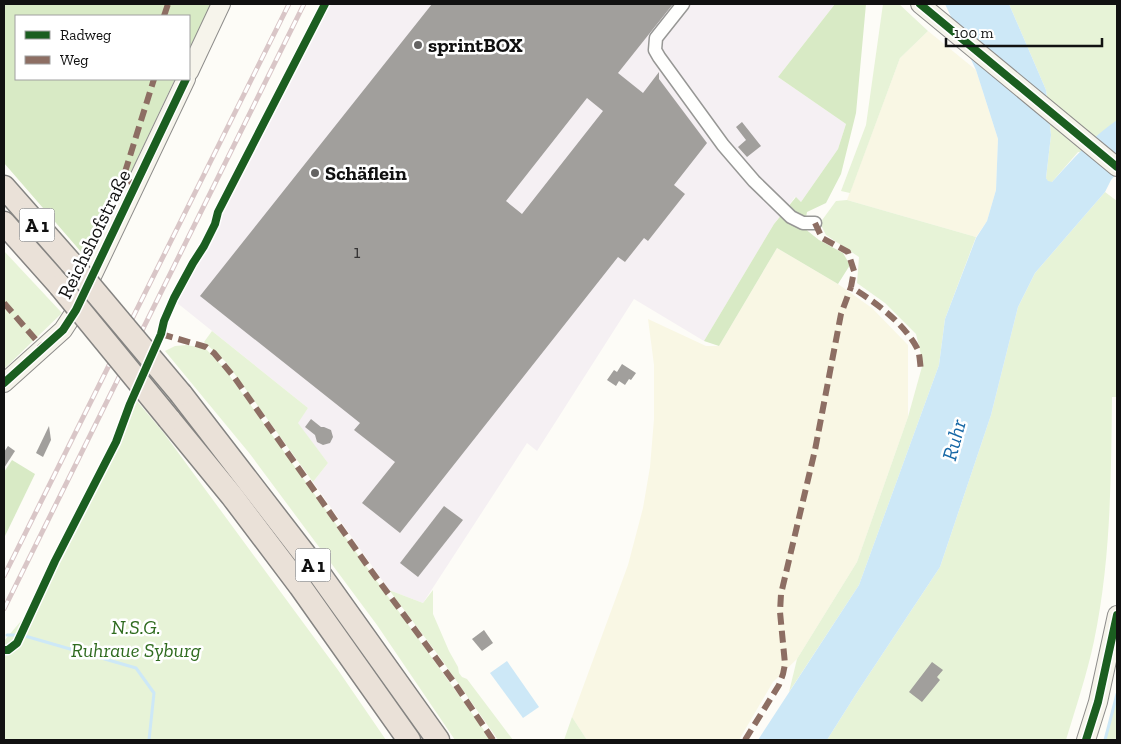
<svg xmlns="http://www.w3.org/2000/svg" width="1121" height="744" font-family="'Zilla Slab',serif">
<style>
.industrial{fill:#f5f0f3}
.farmland{fill:#f9f7e4}
.green{fill:#e7f3d7}
.forest{fill:#d8eac5}
.water{fill:#cde8f7}
.lines{fill:none;stroke-linecap:round;stroke-linejoin:round}
.stream{stroke:#cde8f7;stroke-width:3}
.building{fill:#a19f9c;fill-rule:evenodd}
.street-casing{stroke:#979795;stroke-width:15}
.secondary-casing{stroke:#8e8d8b;stroke-width:20}
.highway-casing{stroke:#858482;stroke-width:25}
.street{stroke:#fffffe;stroke-width:12}
.secondary{stroke:#f6f4eb;stroke-width:18}
.highway{stroke:#eae1d8;stroke-width:22}
.rail-casing{stroke:#d9c6c7;stroke-width:5}
.rail{stroke:#fff;stroke-width:3;stroke-dasharray:9;stroke-linecap:butt}
.highway-bridge-casing{stroke:#858482;stroke-width:25;stroke-linecap:butt}
.highway-bridge{stroke:#eae1d8;stroke-width:22}
.quiet{stroke:#8d6e63;stroke-width:6;stroke-dasharray:12 6;stroke-linecap:butt}
.cycleway-casing{stroke:#fff;stroke-width:11}
.cycleway{stroke:#1b5e20;stroke-width:8}
.poi-dot{fill:#646362;stroke:#fff;stroke-width:2}
.labels{text-anchor:middle;stroke-width:5;stroke-linejoin:round;paint-order:stroke}
.number-label{font-size:18px;fill:#353434}
.shield{fill:#fff;stroke:#585858;stroke-width:1}
.shield-label{font-size:19px;font-weight:bold;fill:#111}
.poi-label{font-size:20px;font-weight:bold;fill:#111;stroke:#fff;text-anchor:start}
.street-label{font-size:20px;fill:#111;stroke:#fff}
.park-label{font-size:20px;font-style:italic;fill:#2f6b1f;stroke:#fff}
.water-label{font-size:21px;font-style:italic;fill:#1768a6;stroke:#fff}
</style>
<rect width="100%" height="100%" fill="#fdfcf7"/>
<polygon class="industrial" points="328,4 835,4 778,77 846,124 838,149 801,202 795,197 774,224 704,341 634,299 537,451 527,443 423,603 389,590 313,482 328,463 297,423 308,408 176,302 190,273 207,248 219,224 223,209"/>
<g class="farmland">
<polygon points="928,31 976,70 998,139 996,190 987,221 976,237 847,200 900,58"/>
<polygon points="777,248 838,284 872,308 908,345 908,417 857,562 797,659 773,682 739,740 587,740 572,717 628,565 643,508 650,467 654,419 654,365 648,319 706,346 719,346"/>
</g>
<g class="green">
<polygon points="883,4 899,4 928,31 900,58 850,193 841,191 866,125"/>
<polygon points="1009,4 1117,4 1117,151 1078,152 1052,182 1048,182 1046,178 1051,135 1046,90"/>
<path d="M1105,192L1117,201V397H1112C1111,478 1111,560 1094,641C1087,674 1076,707 1066,740H827L856,694L940,567L991,415L1018,307L1035,273Z"/>
<polygon points="847,200 976,237 945,319 939,365 859,585 789,692 797,659 857,562 908,417 923,363 916,334 885,303 857,283 859,257 826,235 820,223 836,201"/>
<polygon points="4,251 62,313 4,369"/>
<polygon points="212,331 308,408 298,423 328,463 313,482 226,362 204,342"/>
<polygon points="187,345 206,349 224,368 491,740 455,740 377,625 250,454 165,351 175,346"/>
<polygon points="136,400 163,432 338,670 386,740 4,740 4,641 43,595 102,472 109,467"/>
<polygon points="389,590 423,603 433,590 433,614 449,651 458,667 459,673 462,677 467,679 513,740 498,740 439,656"/>
<polygon points="1117,695 1117,740 1104,740 1116,699"/>
<polygon points="572,717 587,740 564,740"/>
</g>
<g class="forest">
<polygon points="4,4 211,4 189,50 189,16 16,16 16,79 175,79 89,261 4,163"/>
<polygon points="835,4 866,4 856,113 841,174 826,203 807,212 804,228 819,240 843,253 850,265 838,284 777,248 719,346 704,341 774,224 796,197 801,202 838,149 846,124 778,77"/>
<polygon points="12,460 35,474 4,538 4,472"/>
</g>
<g class="water">
<path d="M945,4H1009L1046,90L1051,135L1046,178L1048,181L1052,182C1072,160 1092,137 1117,120V173L1111,180L1105,192L1035,273L1018,307L991,415L940,567L856,694L827,740H758L859,585L939,365L945,319L976,238L987,221L996,190L998,139L976,70Z"/>
<polygon points="507,661 539,707 523,718 490,673"/>
</g>
<g class="lines">
<g class="stream">
<polyline points="7,635 17,635"/>
<polyline points="25,636 136,668 154,693 149,740"/>
<polyline points="1105,740 1117,694"/>
</g>
</g>
<g class="building">
<path d="M432,4H673L618,73L643,93L659,72V79L707,143L674,185L685,194L648,241L644,238L625,262L618,257L400,533L362,503L395,462L354,430L360,423L200,296ZM587,98L603,111L522,214L506,201Z"/>
<polygon points="742,122 761,146 747,157 738,147 746,140 736,127"/>
<polygon points="622,364 636,373 631,380 629,379 625,385 619,381 616,386 607,380 614,370 617,372"/>
<polygon points="311,419 321,427 324,427 331,430 333,437 330,443 323,445 317,442 315,435 305,427"/>
<polygon points="49,426 51,440 43,457 36,453"/>
<polygon points="8,446 15,451 4,468 4,452"/>
<polygon points="444,506 463,520 418,577 400,563"/>
<polygon points="484,630 493,643 482,651 472,639"/>
<polygon points="932,662 943,670 937,677 940,680 922,702 909,692"/>
</g>
<g class="lines">
<defs>
<polyline id="street" points="683,4 656,38 655,50 659,57 723,145 754,181 791,217 803,223 815,223"/>
<g id="secondary">
<polyline points="920,4 1117,167"/>
<polyline points="189,72 221,4"/>
<polyline points="4,383 63,330 76,310 186,79"/>
<polyline points="1086,740 1098,702 1117,615"/>
</g>
<g id="highway">
<polyline points="4,187 71,263"/>
<polyline points="4,223 60,286"/>
<polyline points="181,394 316,569 438,740"/>
<polyline points="169,419 232,496 300,586 409,740"/>
</g>
</defs>
<use href="#street" class="street-casing"/>
<use href="#secondary" class="secondary-casing"/>
<use href="#highway" class="highway-casing"/>
<use href="#street" class="street"/>
<use href="#secondary" class="secondary"/>
<use href="#highway" class="highway"/>
<defs>
<g id="rail">
<polyline points="4,576 289,4"/>
<polyline points="4,609 304,4"/>
</g>
</defs>
<use href="#rail" class="rail-casing"/>
<use href="#rail" class="rail"/>
<defs>
<g id="highway-bridge">
<polyline points="71,263 181,394"/>
<polyline points="60,286 169,419"/>
</g>
</defs>
<use href="#highway-bridge" class="highway-bridge-casing"/>
<use href="#highway-bridge" class="highway-bridge"/>
<g class="quiet">
<polyline points="164,16 168,4"/>
<polyline points="136,185 127,180 125,172 154,79"/>
<path d="M815,223L822,238L848,252L854,271L851,287C875,302 903,322 917,348C920,354 920,364 921,371"/>
<polyline points="4,303 43,348"/>
<polyline points="161,334 206,347 214,353 234,377 367,565 453,681 493,740"/>
<polyline points="745,740 779,685 783,674 785,664 780,612 781,594 815,450 841,314 851,287"/>
</g>
<defs>
<g id="cycleway">
<polyline points="920,4 1117,167"/>
<polyline points="4,383 63,330 76,310 186,79"/>
<polyline points="4,650 8,650 17,643 55,561 116,442 130,404 161,334 164,321 174,298 193,263 204,246 215,224 218,212 325,4"/>
<polyline points="1086,740 1098,702 1117,615"/>
</g>
</defs>
<use href="#cycleway" class="cycleway-casing"/>
<use href="#cycleway" class="cycleway"/>
</g>
<g class="poi-dot">
<circle cx="418" cy="45" r="5"/>
<circle cx="315" cy="173" r="5"/>
</g>
<g class="labels">
<g class="number-label">
<text x="357" y="258">1</text>
</g>
<g class="shield">
<rect x="19.5" y="208.5" width="35" height="33" rx="4"/>
<rect x="295.5" y="548.5" width="35" height="33" rx="4"/>
</g>
<g class="shield-label">
<text x="37" y="232">A 1</text>
<text x="313" y="572">A 1</text>
</g>
<g class="poi-label">
<text x="428" y="52">sprintBOX</text>
<text x="325" y="180">Schäflein</text>
</g>
<g class="street-label">
<text transform="translate(94 234) rotate(-64)" y="7">Reichshofstraße</text>
</g>
<g class="park-label">
<text x="136" y="634">N.S.G.<tspan x="136" dy="23">Ruhraue Syburg</tspan></text>
</g>
<g class="water-label">
<text transform="translate(954 440) rotate(-75)" y="7">Ruhr</text>
</g>
</g>
<rect width="1121" height="744" fill="none" stroke="#111111" stroke-width="10"/>
<rect x="15" y="15" width="175" height="65" fill="#ffffff" stroke="#a0a0a0"/>
<rect x="25" y="31" width="25" height="8" fill="#1b5e20" stroke="#a0a0a0"/>
<text x="60" y="40" font-size="15" fill="#111111">Radweg</text>
<rect x="25" y="56" width="25" height="8" fill="#8d6e63" stroke="#a0a0a0"/>
<text x="60" y="65" font-size="15" fill="#111111">Weg</text>
<path d="M946 38v8h156v-8" fill="none" stroke="#111111" stroke-width="2.5"/>
<text x="954" y="38" font-size="15" fill="#111111" stroke="#ffffff" stroke-width="4" paint-order="stroke">100 m</text>
</svg>
